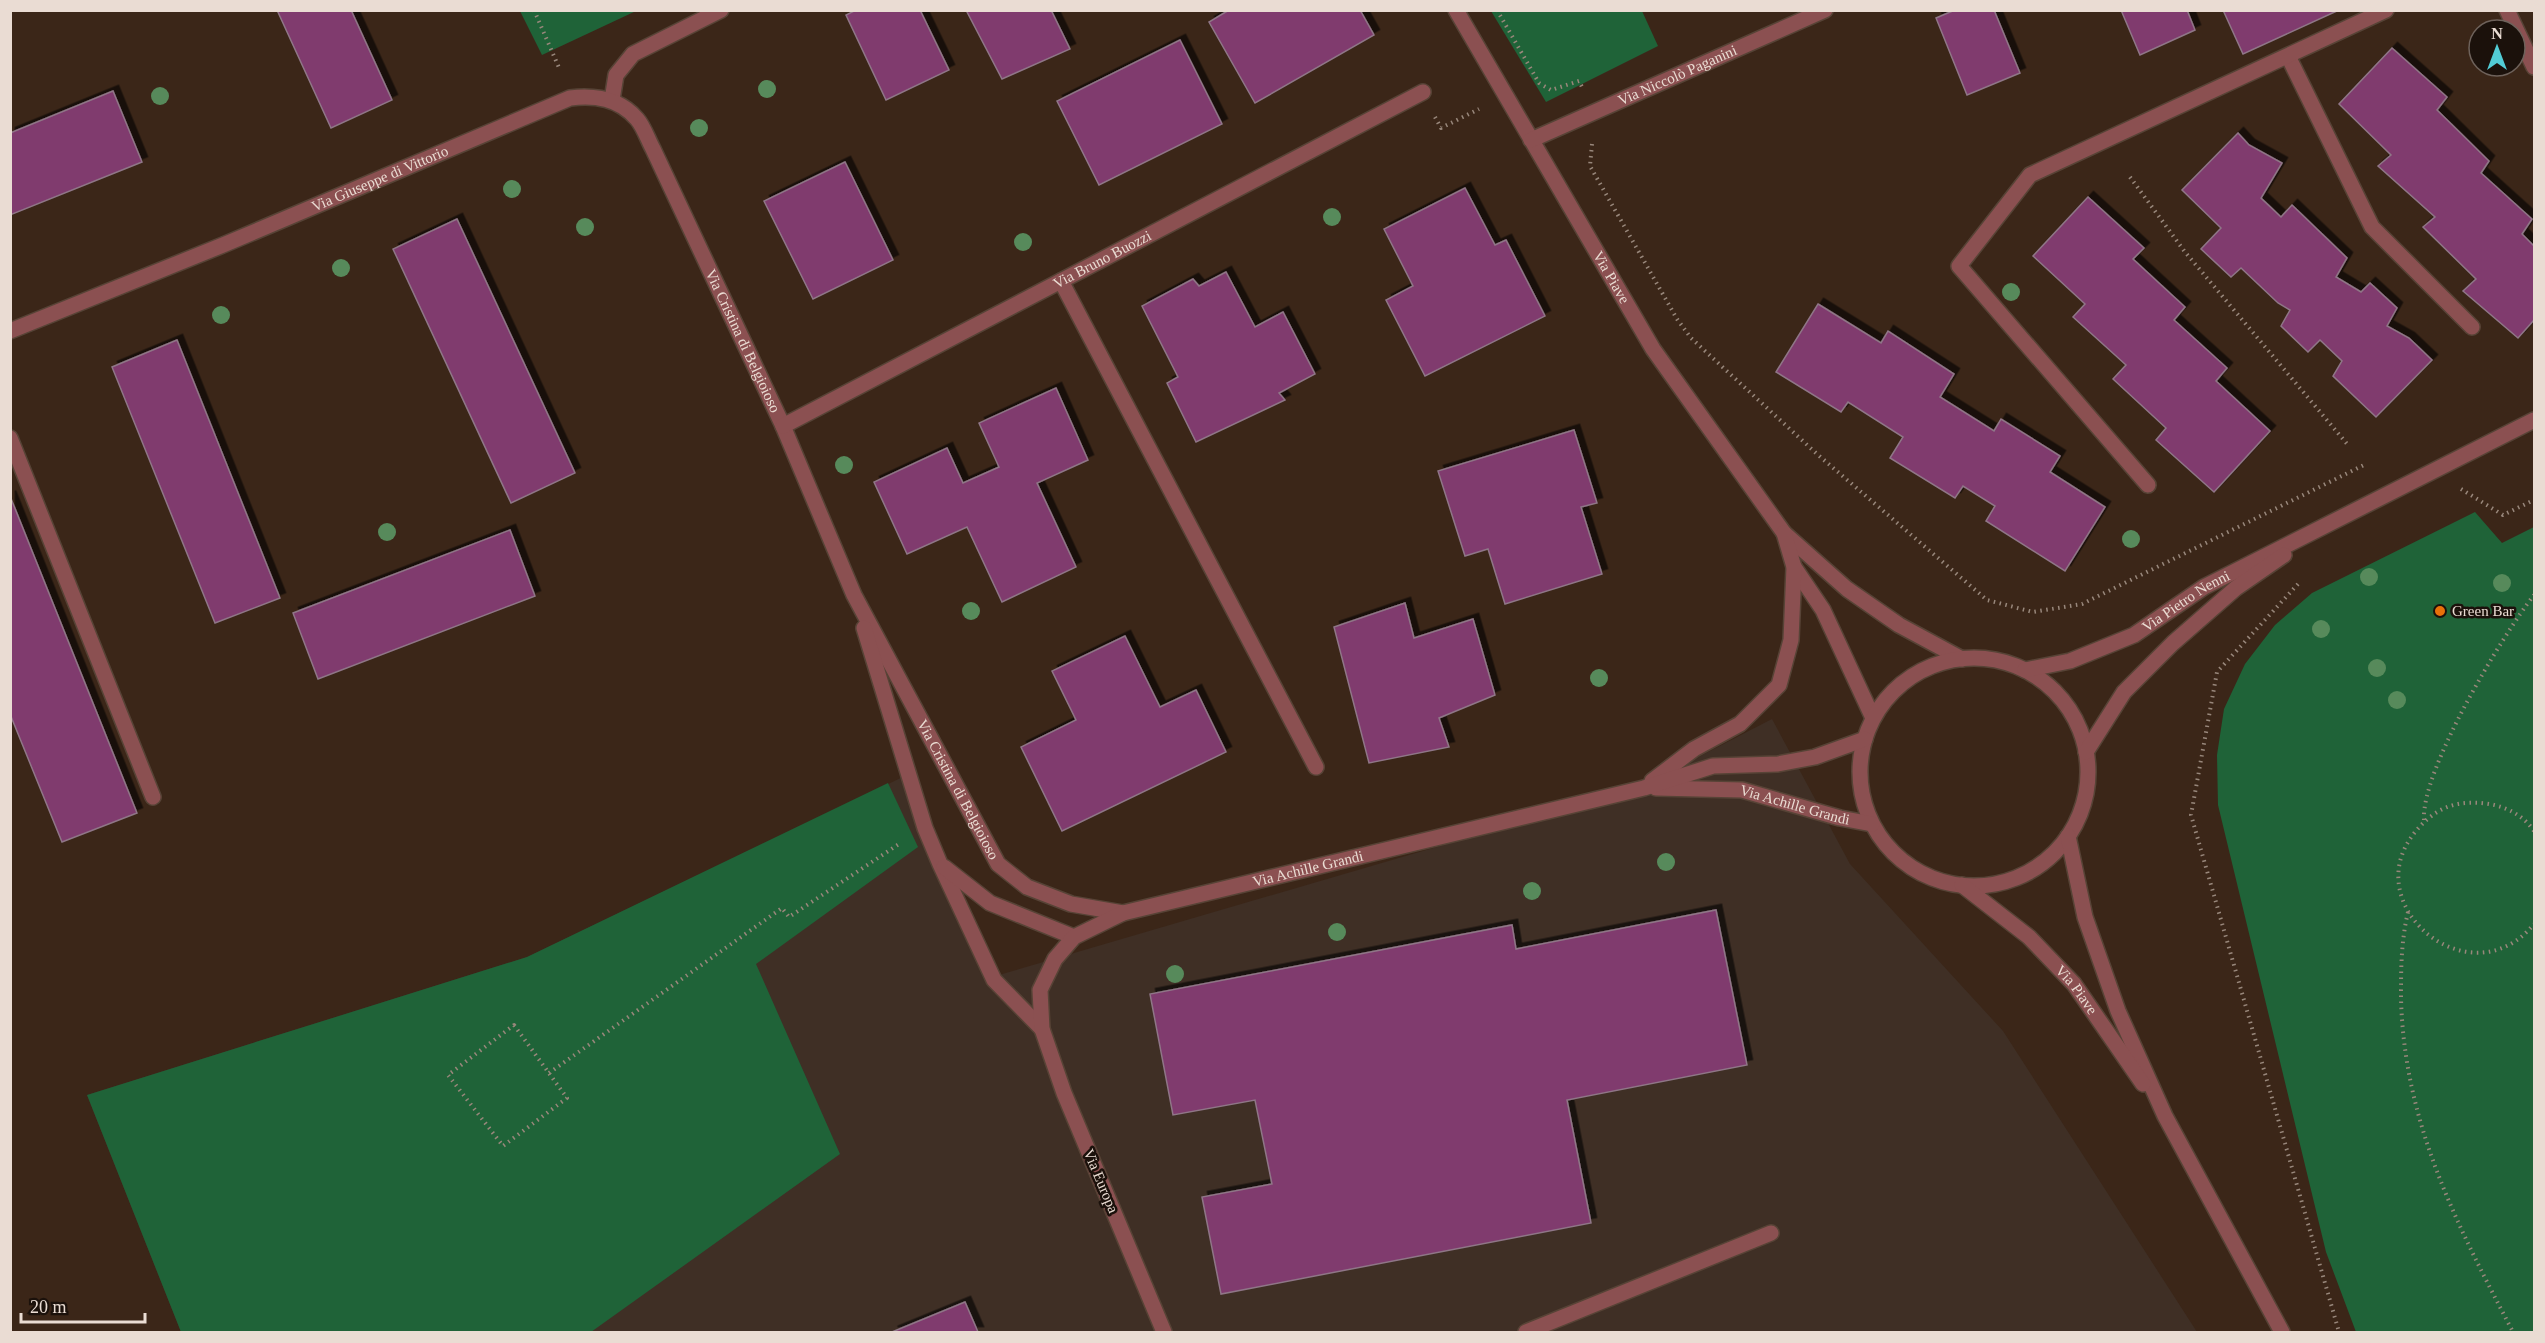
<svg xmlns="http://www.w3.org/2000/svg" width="2545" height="1343" font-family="'Times New Roman',serif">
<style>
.industrial{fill:#3f2f25}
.green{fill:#1f6338}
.building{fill:#803a6e;stroke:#8f7687;stroke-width:1.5;filter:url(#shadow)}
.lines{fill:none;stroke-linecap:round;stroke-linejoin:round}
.minor-casing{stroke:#574336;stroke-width:18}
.path{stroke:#98877b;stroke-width:4;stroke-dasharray:1.5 4.5;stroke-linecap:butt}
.minor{stroke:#8b5051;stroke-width:15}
.tree{fill:#578a5b}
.food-dot{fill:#e8710a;stroke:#1b110b;stroke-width:2}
.labels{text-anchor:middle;stroke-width:5;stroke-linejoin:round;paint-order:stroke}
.street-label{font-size:15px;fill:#eadcd3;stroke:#1b110b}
.poi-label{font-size:15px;fill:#eadcd3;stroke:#1b110b;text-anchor:start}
</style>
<defs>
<filter id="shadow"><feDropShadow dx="5.5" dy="-5.5" stdDeviation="0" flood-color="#0009"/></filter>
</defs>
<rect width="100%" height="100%" fill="#3b2618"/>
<polygon class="industrial" points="1772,719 1850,864 2003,1031 2197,1332 181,1332 87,1095 527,957 909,774 999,975 1638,788"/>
<g class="green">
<polygon points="520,11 636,11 542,55"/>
<polygon points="1491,11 1642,11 1658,46 1546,102"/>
<polygon points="2475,512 2502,543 2534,527 2534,1332 2356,1332 2326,1252 2218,805 2217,755 2224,709 2245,664 2275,625 2312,593"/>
<polygon points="888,783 918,847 756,964 840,1154 591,1332 181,1332 87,1095 527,957"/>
</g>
<g class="building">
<polygon points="277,10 351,10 392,100 331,128"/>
<polygon points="856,10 920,10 949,70 886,100 846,15"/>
<polygon points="966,10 1051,10 1070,49 1002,79"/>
<polygon points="1229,10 1360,10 1374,35 1255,103 1209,22"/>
<polygon points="1955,10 1994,10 2020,73 1967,95 1936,18"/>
<polygon points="2121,10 2187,10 2195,30 2140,55"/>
<polygon points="2223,10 2339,10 2243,54"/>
<polygon points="1180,40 1222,124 1099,185 1057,101"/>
<polygon points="2392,48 2447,97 2437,110 2489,161 2481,173 2532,219 2522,234 2534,246 2534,320 2518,338 2463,291 2476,279 2423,227 2435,217 2378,166 2391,155 2339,104"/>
<polygon points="113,91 142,162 10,215 10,133"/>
<polygon points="2238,133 2249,145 2282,163 2261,198 2281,217 2292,205 2347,258 2336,277 2361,292 2370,283 2397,308 2387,326 2409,338 2432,360 2376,417 2333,376 2342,361 2320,340 2308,352 2281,326 2290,310 2278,303 2241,268 2231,277 2201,249 2221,228 2182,190"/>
<polygon points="845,162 893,260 813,299 764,201"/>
<polygon points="1465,188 1495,245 1506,240 1545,316 1425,376 1386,300 1413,286 1384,229"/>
<polygon points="2088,197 2144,248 2133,259 2185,307 2174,320 2227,368 2216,381 2270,431 2214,492 2156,440 2166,428 2113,379 2126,365 2073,317 2085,304 2033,256"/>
<polygon points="457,219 575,473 511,503 393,249"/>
<polygon points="1226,272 1255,327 1283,312 1315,374 1279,393 1285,400 1196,442 1167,383 1178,377 1142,306 1193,279 1199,286"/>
<polygon points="1818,304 1881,343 1888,331 1954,374 1940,397 1994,431 2001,419 2060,456 2050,472 2105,507 2065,571 1986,521 1995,506 1963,486 1955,498 1890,458 1903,437 1848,402 1841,412 1776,372"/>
<polygon points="177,340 280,598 215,623 112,367"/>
<polygon points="1056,388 1088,460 1037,483 1076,567 1002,602 967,527 907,554 874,482 947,448 963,483 999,467 979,423"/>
<polygon points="1574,430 1597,503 1581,507 1602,574 1505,604 1488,549 1465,556 1438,471"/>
<polygon points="10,496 137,813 62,842 10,714"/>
<polygon points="510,530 535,596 318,679 293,613"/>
<polygon points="1405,603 1414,638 1473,619 1495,695 1439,718 1449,747 1369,763 1334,627"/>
<polygon points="1125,636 1160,707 1196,690 1226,752 1062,831 1021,747 1076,720 1052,671"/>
<polygon points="1716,910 1747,1065 1567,1100 1591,1223 1221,1294 1202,1197 1272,1184 1255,1100 1173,1115 1150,994 1512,925 1516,949"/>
<polygon points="965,1302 978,1332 892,1332"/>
</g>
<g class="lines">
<defs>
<g id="minor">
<path id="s1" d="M1456,10L1653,349L1784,533L1847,589L1899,625L1962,659"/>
<polyline points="2507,10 2534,67"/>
<polyline points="2288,56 2372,227 2472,327"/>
<polyline points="612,100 616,75 633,54 721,10"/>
<path id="s2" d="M1531,140L1825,10"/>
<polyline points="1061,281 1316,767"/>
<path id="s3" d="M10,331L223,245L570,98C595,95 619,98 637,119C644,127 648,140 653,149L783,426L854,595L998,864L1027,887L1071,904L1123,913"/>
<path id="s4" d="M783,426L1423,92"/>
<polyline points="10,438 153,797"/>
<polyline points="2148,485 1959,266 2030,175 2386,10"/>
<polyline points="1794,567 1823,610 1873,718"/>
<polyline points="864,628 925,828 940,864 994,980 1042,1029"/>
<circle cx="1974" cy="772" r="114"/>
<path id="s5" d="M2025,670L2070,661L2134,635L2204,587L2534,420"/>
<polyline points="2086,752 2124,692 2173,643 2236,588 2284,555"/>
<polyline points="1652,781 1694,749 1740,724 1779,685 1791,640 1794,567 1784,533"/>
<path id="s6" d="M1656,788L1742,790L1840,818L1872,824"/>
<polyline points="2068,836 2085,917 2118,1011 2165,1116 2282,1332"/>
<polyline points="944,867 990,903 1074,937"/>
<path id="s7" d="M1962,885L2029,937L2074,984L2143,1084"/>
<path id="s8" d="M1164,1332L1064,1093L1042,1029L1040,990L1055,959L1074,937L1123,913L1644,788L1713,766L1778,764L1815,757L1865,739"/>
<polyline points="1526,1332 1771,1233"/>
</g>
</defs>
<use href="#minor" class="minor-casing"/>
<g class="path">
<polyline points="534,10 560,70"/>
<polyline points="1497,10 1539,83 1551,90 1579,81 1582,87"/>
<polyline points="1435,117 1441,128 1479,109"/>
<polyline points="1592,144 1590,166 1677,319 1691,338 1817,454 1987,600 2033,612 2082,604 2364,465"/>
<polyline points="2130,177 2185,252 2348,445"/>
<polyline points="2461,489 2503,515 2534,500"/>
<polyline points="2298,584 2217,672 2191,815 2339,1332"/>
<path d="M2424,820C2421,770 2502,636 2534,595"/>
<path d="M2534,831C2519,809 2492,801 2466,803C2446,804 2429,815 2416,831C2354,904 2470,1002 2534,924"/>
<path d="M2408,912C2401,942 2401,968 2401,998C2404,1123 2457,1225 2513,1332"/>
<polygon points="514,1025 567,1098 503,1146 448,1075"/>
<polyline points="549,1073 782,908 789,917 899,844"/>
</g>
<use href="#minor" class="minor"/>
</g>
<g class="tree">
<circle cx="767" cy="89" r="9"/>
<circle cx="160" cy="96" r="9"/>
<circle cx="699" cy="128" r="9"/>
<circle cx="512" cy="189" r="9"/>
<circle cx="1332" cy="217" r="9"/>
<circle cx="585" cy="227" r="9"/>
<circle cx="1023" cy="242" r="9"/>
<circle cx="341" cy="268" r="9"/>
<circle cx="2011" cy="292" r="9"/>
<circle cx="221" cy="315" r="9"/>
<circle cx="844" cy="465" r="9"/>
<circle cx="387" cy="532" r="9"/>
<circle cx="2131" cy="539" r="9"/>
<circle cx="2369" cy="577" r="9"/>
<circle cx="2502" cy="583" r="9"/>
<circle cx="971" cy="611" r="9"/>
<circle cx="2321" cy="629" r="9"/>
<circle cx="2377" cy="668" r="9"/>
<circle cx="1599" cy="678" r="9"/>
<circle cx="2397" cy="700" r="9"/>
<circle cx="1666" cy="862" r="9"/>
<circle cx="1532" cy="891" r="9"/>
<circle cx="1337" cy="932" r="9"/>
<circle cx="1175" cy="974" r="9"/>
</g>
<circle class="food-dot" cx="2440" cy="611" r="6"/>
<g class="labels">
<g class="street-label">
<text dy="5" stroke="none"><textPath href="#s2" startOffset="160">Via Niccolò Paganini</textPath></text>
<text dy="5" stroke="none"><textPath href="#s3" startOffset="400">Via Giuseppe di Vittorio</textPath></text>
<text dy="5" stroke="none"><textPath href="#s4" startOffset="360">Via Bruno Buozzi</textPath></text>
<text dy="5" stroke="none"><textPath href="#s1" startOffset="309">Via Piave</textPath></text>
<text dy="5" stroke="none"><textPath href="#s3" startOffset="926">Via Cristina di Belgioioso</textPath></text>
<text dy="5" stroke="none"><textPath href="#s5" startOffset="177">Via Pietro Nenni</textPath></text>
<text dy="5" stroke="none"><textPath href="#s3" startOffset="1424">Via Cristina di Belgioioso</textPath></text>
<text dy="5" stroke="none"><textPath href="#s6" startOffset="141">Via Achille Grandi</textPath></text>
<text dy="5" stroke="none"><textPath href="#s8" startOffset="674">Via Achille Grandi</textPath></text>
<text dy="5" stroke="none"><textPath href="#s7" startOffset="156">Via Piave</textPath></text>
<text transform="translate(1101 1181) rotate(67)" y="5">Via Europa</text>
</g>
<g class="poi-label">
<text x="2452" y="616">Green Bar</text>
</g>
</g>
<rect width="2545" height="1343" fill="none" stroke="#eadcd3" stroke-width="24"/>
<g transform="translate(2497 48)"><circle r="28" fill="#1b110b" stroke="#6e625b" stroke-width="1.5"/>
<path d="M0-4.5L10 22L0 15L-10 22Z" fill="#52ccd5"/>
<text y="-9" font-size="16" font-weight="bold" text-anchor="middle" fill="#eadcd3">N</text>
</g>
<path d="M21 1313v9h124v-9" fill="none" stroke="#eadcd3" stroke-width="3"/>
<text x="30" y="1313" font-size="18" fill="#eadcd3" stroke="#1b110b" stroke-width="4.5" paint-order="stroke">20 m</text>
</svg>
